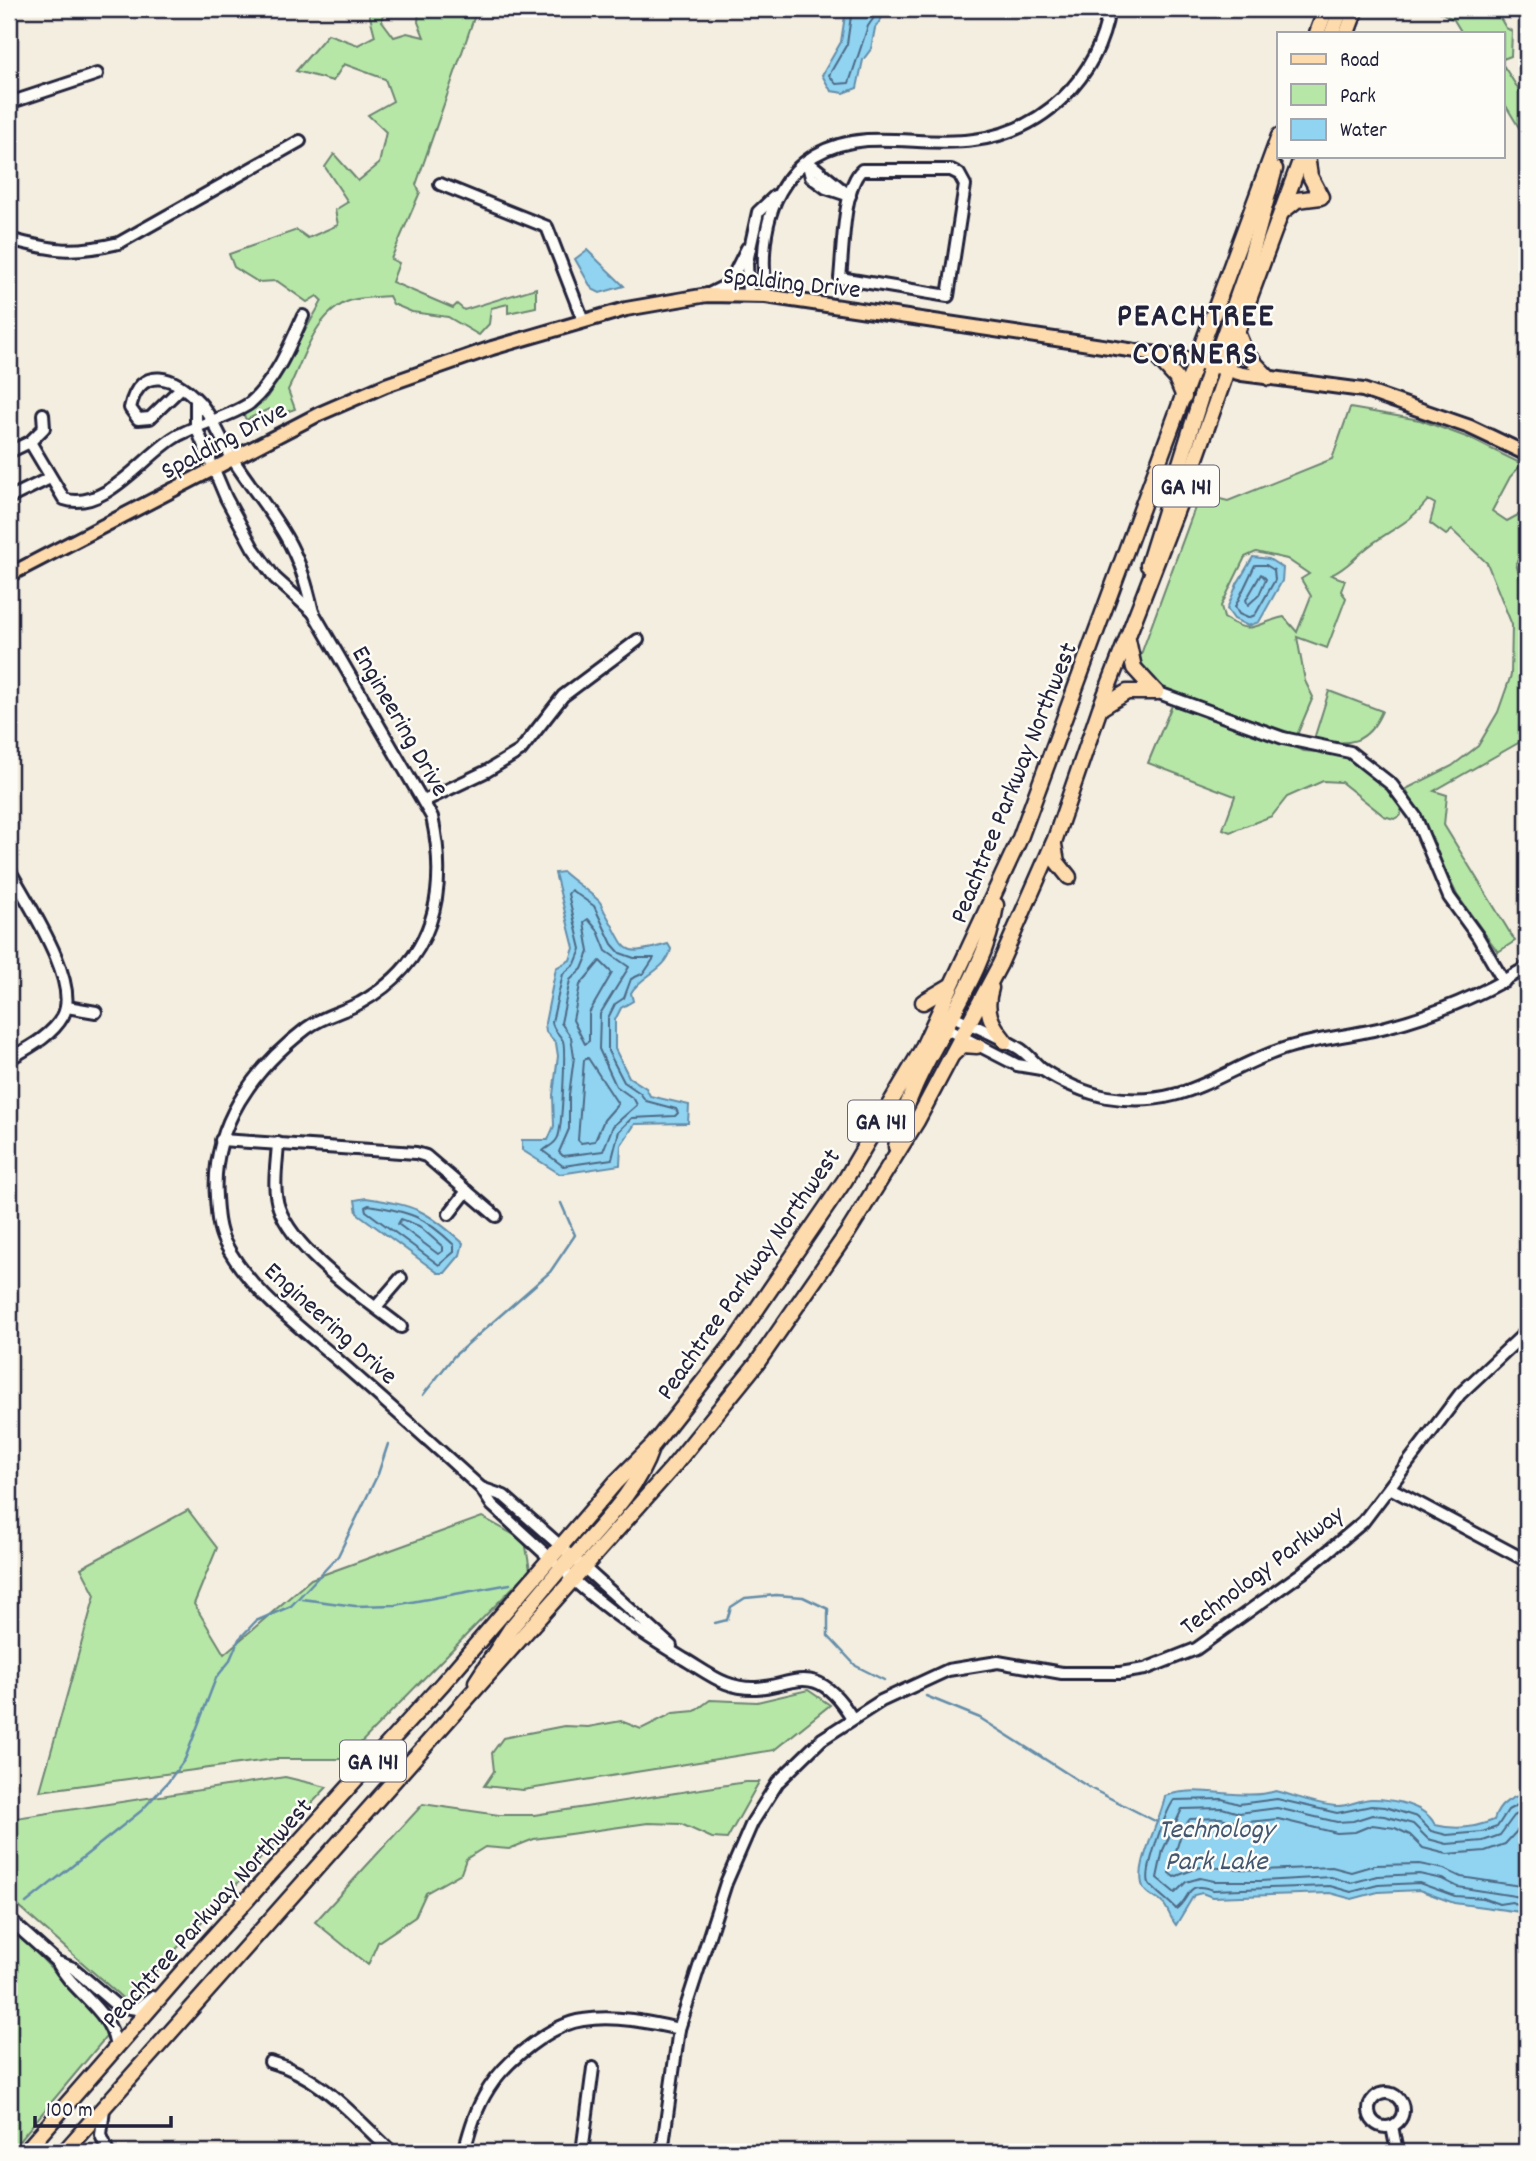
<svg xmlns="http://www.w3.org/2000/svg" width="1536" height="2161" font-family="Dekko,sans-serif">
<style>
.green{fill:#b6e7a7;stroke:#6c8471;stroke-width:2;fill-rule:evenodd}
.water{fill:#90d4f2;stroke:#648da9;stroke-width:2}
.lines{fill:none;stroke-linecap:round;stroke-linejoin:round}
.shore{stroke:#4e6984;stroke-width:2}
.stream{stroke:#648da9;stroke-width:2.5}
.minor-casing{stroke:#22223b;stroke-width:16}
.major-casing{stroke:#22223b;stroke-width:18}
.highway-casing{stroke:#22223b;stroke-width:19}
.minor{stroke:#fdfcf7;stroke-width:10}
.major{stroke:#fedbac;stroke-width:12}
.highway{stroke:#fedbac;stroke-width:14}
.labels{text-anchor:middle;stroke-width:5;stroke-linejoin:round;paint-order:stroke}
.shield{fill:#fdfcf7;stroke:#646373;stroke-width:2}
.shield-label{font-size:24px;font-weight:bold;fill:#22223b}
.street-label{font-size:26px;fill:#22223b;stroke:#fdfcf7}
.water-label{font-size:28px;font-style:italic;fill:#435772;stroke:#fdfcf7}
.district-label{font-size:33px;font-weight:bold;letter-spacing:2px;fill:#22223b;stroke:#fdfcf7}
</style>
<rect width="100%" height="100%" fill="#f4eee0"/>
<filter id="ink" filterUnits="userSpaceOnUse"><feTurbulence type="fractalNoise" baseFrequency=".0143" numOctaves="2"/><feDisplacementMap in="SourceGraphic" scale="14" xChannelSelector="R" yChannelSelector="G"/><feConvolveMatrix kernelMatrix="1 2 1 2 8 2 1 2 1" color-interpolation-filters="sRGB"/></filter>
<g filter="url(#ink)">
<g class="green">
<path d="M368,9H383L382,21L394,37L407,33L424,37L418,22L419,9H477L416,185L420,192L391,259L399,263L392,282L453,308L457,304L464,310L536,288V307L508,313V304L491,308L489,324L479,335L448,317L412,312L393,304L389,296C378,297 363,297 352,300C314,312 304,359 288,390L295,409L275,416L269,409L246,420L243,413L265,401L322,301L317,296L307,302L277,281L258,282L234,267L229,254L297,230L308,238L338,225L335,210L348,202L325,167L334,154L358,181L379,164L386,132L368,115L393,101L385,79L344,64L333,81L296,71L328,34L358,45L375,36Z"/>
<polygon points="1435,9 1495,9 1506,28 1512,31 1511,56 1503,59 1503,64 1503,33 1462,33 1454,20"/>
<polygon points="1503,65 1521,93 1527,94 1527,141 1503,101"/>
<path d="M1350,408L1420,420L1469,438L1522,464L1510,477L1492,511L1507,521L1527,510V544L1516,563C1520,581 1531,606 1527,624C1524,638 1521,648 1521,663L1527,670V738L1434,791L1447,795L1444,825L1515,941L1498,952L1457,895L1406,789L1452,766L1478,746L1498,712L1511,675L1512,625L1487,563L1452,530L1446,535L1430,523L1435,504L1428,500C1408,526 1385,531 1362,552C1351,561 1345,569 1331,575L1345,580L1341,591L1346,598L1327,648L1297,637L1305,681L1313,697L1297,735L1166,690L1147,679L1140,657L1200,494L1228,501L1332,459ZM1256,552L1287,559L1309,574L1301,579L1311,596L1297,632L1284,617C1255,623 1254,637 1224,618L1221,606L1245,557Z"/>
<path d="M1329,691L1382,711C1368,744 1348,747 1314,739Z"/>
<polygon points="1172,705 1304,751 1343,754 1383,783 1400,805 1401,815 1394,819 1384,816 1341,782 1323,781 1287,797 1272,816 1230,832 1223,829 1235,796 1148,763"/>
<polygon points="188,1510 217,1548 194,1604 224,1654 311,1579 482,1517 525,1541 530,1570 345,1759 275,1759 40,1791 95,1595 81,1568"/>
<polygon points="808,1690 830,1705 774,1750 523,1790 484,1786 494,1771 492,1753 503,1738 564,1726 588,1727 621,1721 641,1729 673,1713 695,1711 710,1700 757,1702"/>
<polygon points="285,1777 327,1787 127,2002 9,1898 9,1819"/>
<polygon points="746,1782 759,1782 727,1839 712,1838 681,1824 648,1823 534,1839 509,1849 485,1847 466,1859 461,1873 426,1893 415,1917 378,1942 368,1965 315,1922 423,1804 499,1815 534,1815"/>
<polygon points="9,1924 111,2031 10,2152 9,2152"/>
</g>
<g class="water">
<polygon points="846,9 888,9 875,28 871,49 863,60 857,88 844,93 831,91 822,75 841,42"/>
<polygon points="587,250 624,286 600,293 592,289 575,259"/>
<polygon points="1253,557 1269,559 1283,568 1282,581 1259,622 1248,626 1234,619 1227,609 1237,584"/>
<path d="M563,872C574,882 587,890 598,900C602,903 603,910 606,914C628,951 619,958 668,944L671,949C667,970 640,976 631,993L633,1001L621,1008L615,1020V1049L629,1077L646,1088L650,1096L689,1105L688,1123L635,1124L621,1145L620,1165L560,1174L522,1150V1140H548L554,1126L553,1095L558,1056L556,1043L546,1032L545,1023L556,968L570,960L574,948L555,873Z"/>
<path d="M366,1198C416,1206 425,1209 463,1243L460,1255L445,1273H438L357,1213L355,1200Z"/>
<path d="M1276,1791C1296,1796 1315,1804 1335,1806C1349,1807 1359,1799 1372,1799C1392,1799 1426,1805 1435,1825C1455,1830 1475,1828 1494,1820C1499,1803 1512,1797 1527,1793V1938L1520,1912L1454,1903L1419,1890L1378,1892L1352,1899L1330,1893L1212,1897L1202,1893L1194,1895L1176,1925C1171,1919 1169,1912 1165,1906C1159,1898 1149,1897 1144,1889C1132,1868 1162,1819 1165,1796C1202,1783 1239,1802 1276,1791Z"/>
</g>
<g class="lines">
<g class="shore">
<polyline points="852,9 847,44 829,75 836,84 849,83 868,26 880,9"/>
<polygon points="1255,565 1266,565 1274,570 1275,580 1255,615 1248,618 1239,614 1235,607"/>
<polygon points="1261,574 1266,579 1259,595 1248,605 1246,600"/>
<path d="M571,890L594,906L612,944L620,953L634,958H654L644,973L631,979L624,998L615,1004L608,1018V1051L624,1082L640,1093L646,1101L676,1109L678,1113L675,1116L632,1118L619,1131L612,1159L563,1166L543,1151C548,1146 555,1145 558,1137C562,1128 566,1049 563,1041C560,1034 553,1031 552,1022L563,974L575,964L581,949L568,894Z"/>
<polygon points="588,919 598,931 606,951 629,967 600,1014 599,1049 616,1086 634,1099 637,1105 613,1126 603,1151 563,1156 559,1152 569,1129 569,1095 574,1057 571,1037 561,1023 570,980 582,969 589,952 584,922"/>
<polygon points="600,961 612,973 589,1013 589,1041 585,1044 573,1020 580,985"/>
<polygon points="588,1058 618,1104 604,1120 595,1141 581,1143 578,1140 584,1060"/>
<path d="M369,1205C410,1212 424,1216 454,1245V1252L439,1265L366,1211L365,1207Z"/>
<polygon points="401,1219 419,1226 443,1247 443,1251 438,1254 398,1224"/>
<path d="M1527,1800L1508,1810L1497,1827L1482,1832L1447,1835L1431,1831L1417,1817L1385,1807L1371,1806L1337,1813L1277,1799L1239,1804L1222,1799L1174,1800C1166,1811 1144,1870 1149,1883C1152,1889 1171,1903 1176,1909C1192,1897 1185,1880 1213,1890L1330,1886L1351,1892L1378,1885L1419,1883L1455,1896L1483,1898L1499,1904L1512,1902L1527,1911"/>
<polyline points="1527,1809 1514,1816 1500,1835 1483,1841 1447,1844 1428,1839 1413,1824 1384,1816 1372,1815 1353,1821 1337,1822 1277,1808 1239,1813 1222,1808 1182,1809 1163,1850 1157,1878 1175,1893 1186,1882 1200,1878 1214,1881 1260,1881 1331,1877 1351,1883 1377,1876 1419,1874 1442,1879 1458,1887 1527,1898"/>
<polyline points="1527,1820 1505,1844 1485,1851 1447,1854 1423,1848 1410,1835 1395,1828 1372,1825 1355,1832 1337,1833 1278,1819 1238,1823 1221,1818 1190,1819 1183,1828 1169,1873 1174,1877 1200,1867 1260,1870 1332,1867 1351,1872 1375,1865 1419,1864 1444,1869 1461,1877 1527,1887"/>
</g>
<g class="stream">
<polyline points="423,1395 454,1356 550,1272 575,1235 561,1203"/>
<polyline points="302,1599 355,1606 395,1605 510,1584"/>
<polyline points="715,1623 727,1620 731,1607 745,1598 776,1595 803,1597 828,1609 828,1636 856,1666 884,1680"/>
<polyline points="926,1696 980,1718 1090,1788 1157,1822"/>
<polyline points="26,1903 141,1811 168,1782 185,1759 216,1678 229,1662 239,1639 256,1621 291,1606 338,1556 378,1474 388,1444"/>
</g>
<defs>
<g id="minor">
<polyline points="9,103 97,74"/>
<polyline points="807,161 811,177 826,188 850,196"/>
<polyline points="807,161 845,192"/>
<path d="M862,170H951L959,174L965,185L948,296L840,278C843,252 843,186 862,170Z"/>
<polyline points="440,184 547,227 583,320"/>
<path d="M9,239C54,251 73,254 119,243L300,141"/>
<polyline points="707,295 729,284 747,248"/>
<polyline points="748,295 747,262 758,212 775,196"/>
<path d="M766,296C756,219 780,147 867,140C903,138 939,145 974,140C1044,131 1098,78 1109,9"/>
<path d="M181,388L150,418L138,419L130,408C140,363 175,376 200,403C214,419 221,440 232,458C249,485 270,509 286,537C300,561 307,586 313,612L432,817C449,894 433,962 360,1003C343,1012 323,1016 307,1028C253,1069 211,1126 216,1197C217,1213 218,1229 225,1243C250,1291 299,1326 339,1361C387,1403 434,1445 481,1488L492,1505L553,1561"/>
<polyline points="196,400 196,427 226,498 253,548 275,578 313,612"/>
<path d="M30,442L64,499C105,513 146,453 177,436C196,425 235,415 250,403C275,382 290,345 303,316"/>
<polyline points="9,452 30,442 44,428 43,414"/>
<polyline points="9,498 50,478"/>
<polyline points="1156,692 1283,738 1350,752 1392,785 1415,816 1449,897 1478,937 1504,982"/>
<polyline points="424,801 487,771 520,751 563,696 638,640"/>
<path d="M9,869C26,901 81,982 63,1016C52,1036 28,1048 9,1059"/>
<polyline points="67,1007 96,1012"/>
<path d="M948,1014C972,1025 997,1035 1020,1049C1029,1055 1035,1064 1043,1070C1061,1082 1086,1093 1107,1097C1184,1110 1216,1072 1283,1049C1317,1038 1352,1036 1386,1027C1437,1014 1483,994 1527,967"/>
<polyline points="939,1025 1017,1065 1041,1069"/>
<polyline points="221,1140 416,1153 426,1156 496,1216"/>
<path d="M278,1143C277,1163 272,1189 279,1208C295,1253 364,1298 401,1327"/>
<polyline points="449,1214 467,1191"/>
<polyline points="376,1307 401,1278"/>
<polyline points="481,1488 504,1496 565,1550"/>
<polyline points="1390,1488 1527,1561"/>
<polyline points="579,1563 671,1646"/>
<path d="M568,1575C605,1609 641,1633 684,1659C698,1667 711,1677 726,1683C783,1705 807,1644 852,1718"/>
<polyline points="9,1919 57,1962 73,1968 117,2006 137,2009 152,1997"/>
<path d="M57,1962C74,1994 114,2011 116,2050"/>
<path d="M270,2062C321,2075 355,2118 392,2152"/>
<circle cx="1386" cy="2110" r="17"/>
<polyline points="104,2108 101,2135 108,2152"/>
<polyline points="1392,2126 1397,2152"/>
<path d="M464,2152C470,2129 476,2108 489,2088C506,2061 551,2024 583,2020C615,2015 649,2022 679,2029"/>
<polyline points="582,2152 593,2068"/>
<polyline points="662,2152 679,2029 726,1883 752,1823 778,1782 822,1739 881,1701 948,1670 998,1662 1062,1673 1120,1673 1145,1669 1196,1649 1302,1573 1363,1522 1460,1394 1527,1331"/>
</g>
<polyline id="major" points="9,575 319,414 386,385 492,348 626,309 707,295 766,296 1183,358 1242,374 1363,390 1470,427 1527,454"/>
<g id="highway">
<polyline points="1317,33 1326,9"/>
<polyline points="1332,33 1341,9"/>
<polyline points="1347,33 1356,9"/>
<polyline points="1282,212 1297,200 1321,197 1310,176 1307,156"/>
<polyline points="1237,332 1246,354 1269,378"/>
<polyline points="1154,354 1176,378 1184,397"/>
<polyline points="1213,366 1250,260 1275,169"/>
<polyline points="1148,565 1211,365"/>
<polyline points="1128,640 1134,668 1156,692"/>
<polyline points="1101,708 1127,692 1156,692"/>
<polyline points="1054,845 1057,862 1069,877"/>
<path d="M991,988C984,1010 991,1024 1005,1041"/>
<polyline points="923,1002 950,986"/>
<polyline points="953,1054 963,1045 977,1046"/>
<path d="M896,1147C910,1059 983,993 996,905"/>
<path d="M567,1565C596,1529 636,1494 651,1449"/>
<polyline points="476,1682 511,1628 571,1556"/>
<polyline points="25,2152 195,1957 443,1683 616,1482 653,1445 735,1341 845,1180 921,1051 1020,838 1279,136"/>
<polyline points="64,2152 672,1468 757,1363 848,1232 917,1121 1000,964 1055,839 1100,708 1188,481 1223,382 1237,332 1302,156"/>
</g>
</defs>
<use href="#minor" class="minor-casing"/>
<use href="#major" class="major-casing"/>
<use href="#highway" class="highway-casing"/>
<use href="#minor" class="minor"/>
<use href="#major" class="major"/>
<use href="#highway" class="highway"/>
</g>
</g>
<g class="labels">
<g class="shield">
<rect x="1153" y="465.5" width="66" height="41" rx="5"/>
<rect x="848" y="1100.5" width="66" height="41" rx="5"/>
<rect x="340" y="1740.5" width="66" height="41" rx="5"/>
</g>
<g class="shield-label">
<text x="1186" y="494">GA 141</text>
<text x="881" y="1129">GA 141</text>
<text x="373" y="1769">GA 141</text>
</g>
<g class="street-label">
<text transform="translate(792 281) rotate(6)" y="9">Spalding Drive</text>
<text transform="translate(223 439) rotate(-28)" y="9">Spalding Drive</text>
<text transform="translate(402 720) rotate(60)" y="9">Engineering Drive</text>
<text transform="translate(1012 782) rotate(-68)" y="9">Peachtree Parkway Northwest</text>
<text transform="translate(747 1273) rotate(-55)" y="9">Peachtree Parkway Northwest</text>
<text transform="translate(332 1322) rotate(42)" y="9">Engineering Drive</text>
<text transform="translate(1261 1569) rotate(-37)" y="9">Technology Parkway</text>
<text transform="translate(206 1912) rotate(-48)" y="9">Peachtree Parkway Northwest</text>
</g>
<g class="water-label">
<text x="1216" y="1837">Technology<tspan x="1216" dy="32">Park Lake</tspan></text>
</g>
<g class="district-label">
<text x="1196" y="325">PEACHTREE<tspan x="1196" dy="38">CORNERS</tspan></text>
</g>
</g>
<rect width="1536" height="2161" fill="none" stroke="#fdfcf7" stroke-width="35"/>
<rect x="18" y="18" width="1501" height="2126" fill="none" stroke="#22223b" stroke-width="2.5" filter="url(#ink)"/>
<rect x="1277" y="32" width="228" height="126" fill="#fdfcf7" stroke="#a5a5ac" stroke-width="2"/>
<rect x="1291" y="54" width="35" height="10" fill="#fedbac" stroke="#a5a5ac" stroke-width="2"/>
<text x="1340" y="66" font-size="21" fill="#22223b">Road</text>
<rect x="1291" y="84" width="35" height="21" fill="#b6e7a7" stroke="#a5a5ac" stroke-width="2"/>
<text x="1340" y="102" font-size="21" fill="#22223b">Park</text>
<rect x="1291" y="119" width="35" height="21" fill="#90d4f2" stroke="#a5a5ac" stroke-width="2"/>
<text x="1340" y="136" font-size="21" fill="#22223b">Water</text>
<path d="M35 2116v10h136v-10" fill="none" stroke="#22223b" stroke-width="3.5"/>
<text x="46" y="2116" font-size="21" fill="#22223b" stroke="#fdfcf7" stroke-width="5" paint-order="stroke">100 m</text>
</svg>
